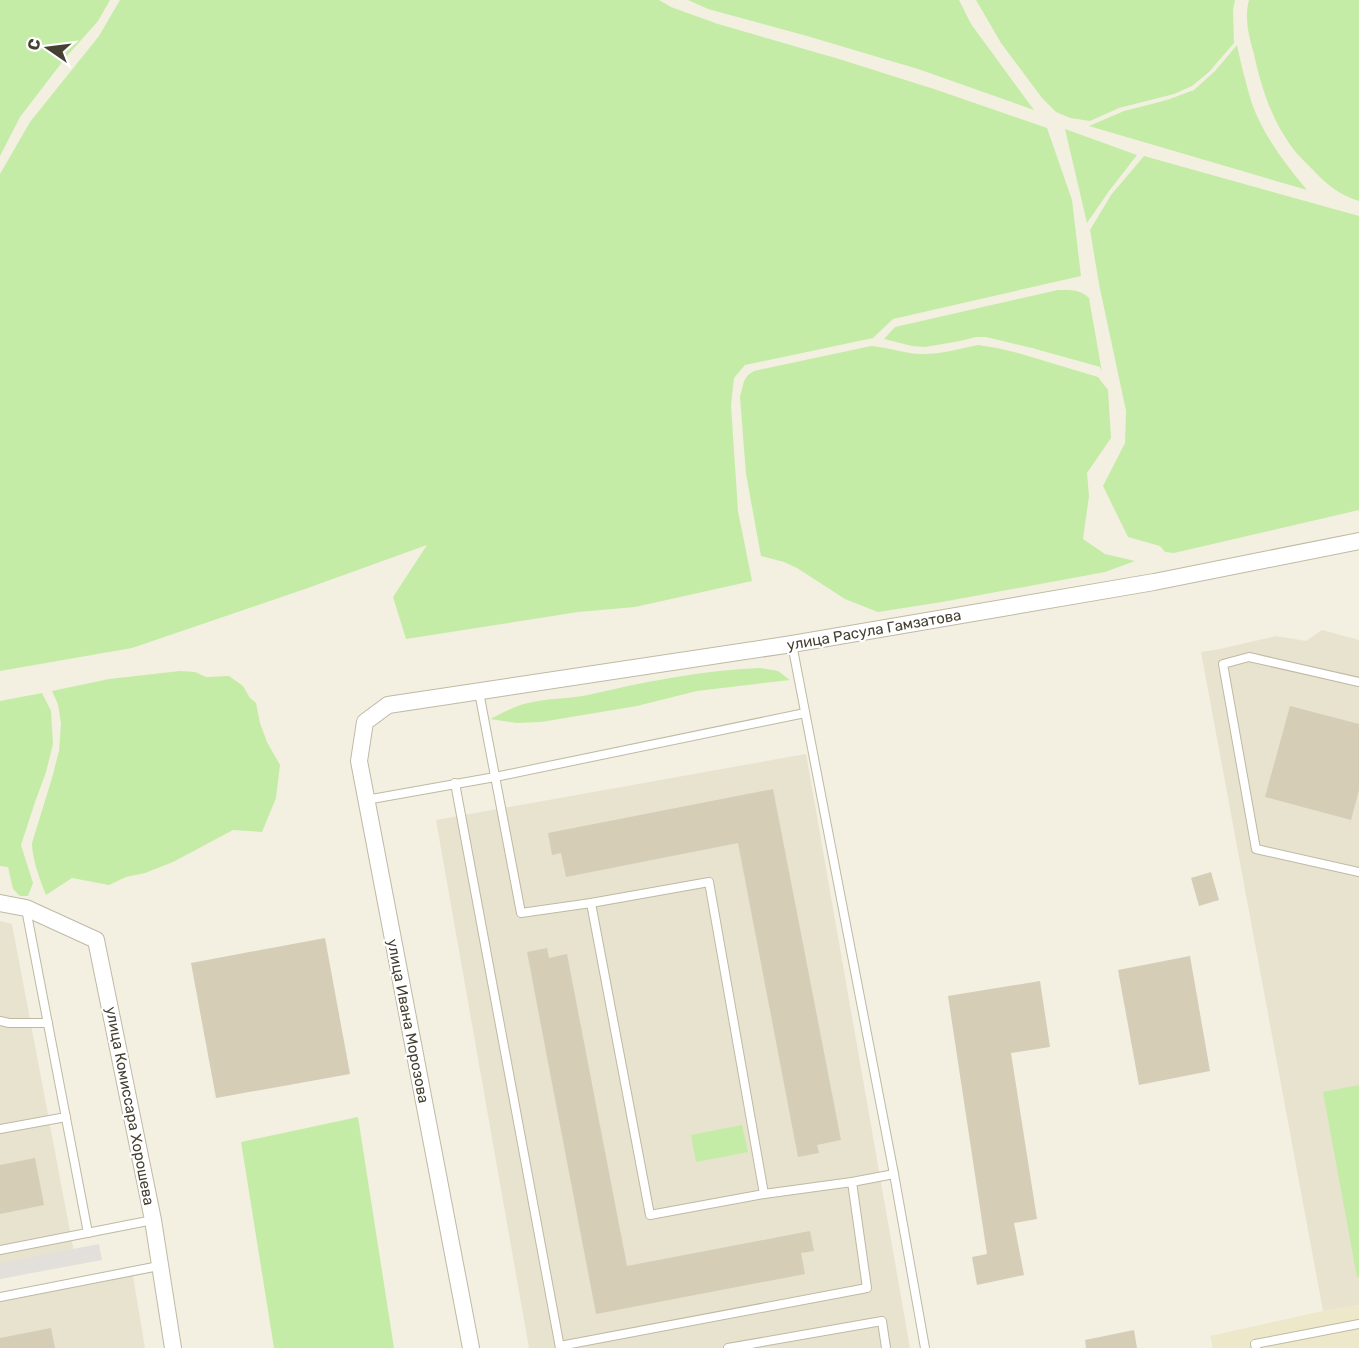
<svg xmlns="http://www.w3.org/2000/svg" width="1359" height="1348" font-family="Rubik,sans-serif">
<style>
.residential{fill:#e7e3cf}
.education{fill:#eee8ca}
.green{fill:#c4eca6}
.parking{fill:#e3e0db}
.building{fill:#d5cdb6}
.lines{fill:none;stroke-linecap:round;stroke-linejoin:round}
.lane-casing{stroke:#bfb9a4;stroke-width:10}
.street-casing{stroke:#bfb9a4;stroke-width:18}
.lane{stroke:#fff;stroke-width:8}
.street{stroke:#fff;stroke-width:16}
.labels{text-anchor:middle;stroke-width:4.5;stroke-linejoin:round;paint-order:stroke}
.street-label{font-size:15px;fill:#454032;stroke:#fff}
</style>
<rect width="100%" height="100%" fill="#f3f0e2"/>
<g class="residential">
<polygon points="1322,630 1359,640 1359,1305 1323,1311 1201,652 1220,649 1276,636 1306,641"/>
<polygon points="806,754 910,1348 529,1348 436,820"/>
<polygon points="0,921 12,924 76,1263 0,1279"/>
<polygon points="133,1276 145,1348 0,1348 0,1302"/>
</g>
<polygon class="education" points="1359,1305 1359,1348 1213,1348 1210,1336 1323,1311"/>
<g class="green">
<polygon points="0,0 110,0 98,21 66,57 20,117 0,156"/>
<polygon points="120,0 659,0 671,7 718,24 839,59 934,89 1047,128 1072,200 1081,276 893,319 873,338 745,365 734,378 731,405 738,511 752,581 635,607 578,612 406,639 393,597 427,545 305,589 132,648 0,671 0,174 30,122 99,36"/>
<polygon points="688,0 959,0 971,24 1034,110 918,69 807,36 708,9"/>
<polygon points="976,0 1235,0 1233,10 1234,43 1209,72 1192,86 1174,94 1119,108 1090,121 1070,118 1056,112 1042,98 1001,43"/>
<path d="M1249,0H1359V201C1339,195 1325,183 1311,168C1302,159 1293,150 1287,140C1270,115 1260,83 1254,54C1249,37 1244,18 1249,0Z"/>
<path d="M1237,45C1241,64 1246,84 1252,104C1264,136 1285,164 1307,190L1089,126L1124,111L1167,100L1194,90L1215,71Z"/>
<polygon points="1065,129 1137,155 1109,191 1087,223"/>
<polygon points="1144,156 1359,216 1359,510 1174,553 1165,552 1160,546 1128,537 1103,486 1125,443 1126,411 1099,284 1090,230 1111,195"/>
<path d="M1058,290C1070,290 1080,289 1089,298L1102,372L1100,367L1093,365L1032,348L986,337H976L960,341L925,347L912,346L884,339L895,327Z"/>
<path d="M978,345L997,348L1018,353L1098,377L1108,390L1111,438L1087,473L1089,496L1083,539L1105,554L1135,561L1105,572L942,602L878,612L845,599L797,568L784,562L761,556L746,474L740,397L744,381L748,375L754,371L871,346C888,347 906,354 922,354C941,354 960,349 978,345Z"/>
<path d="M760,668L778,671L790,680L697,691L637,706L541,722L517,723L490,719C503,713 514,706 528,703C548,698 568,699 588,695C644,682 702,670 760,668Z"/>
<path d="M180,671L195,672L206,677L229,676L243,686L250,698L256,703L260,723L267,742L280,765L276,798L262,832L233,830L173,862L145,873L126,877L109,885L72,878L46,895C40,880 32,859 32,843L52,778L59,751L61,724L58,704L52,691L109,679Z"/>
<polygon points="42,693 51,711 53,744 46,772 35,802 21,845 33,883 28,896 20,896 13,889 8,867 0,866 0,701"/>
<polygon points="1359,1085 1359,1277 1357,1277 1323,1092"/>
<polygon points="358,1117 394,1348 274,1348 241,1142"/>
<polygon points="742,1125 748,1152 696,1162 691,1135"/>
</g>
<polygon class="parking" points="99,1244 102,1260 0,1279 0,1263"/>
<g class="building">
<polygon points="1290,706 1359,724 1359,790 1351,820 1265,797"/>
<polygon points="773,789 841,1140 817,1145 819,1153 798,1157 738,843 566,877 561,853 552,855 548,833"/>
<polygon points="1211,872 1219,900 1199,906 1191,878"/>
<polygon points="325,938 350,1074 216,1098 191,963"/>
<polygon points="547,948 549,958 567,954 627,1266 810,1231 814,1251 801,1253 805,1274 596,1314 527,952"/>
<polygon points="1190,956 1210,1071 1139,1085 1118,970"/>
<polygon points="1040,981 1050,1047 1011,1053 1037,1219 1014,1223 1024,1275 977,1285 972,1257 987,1254 948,996"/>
<polygon points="35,1158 44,1205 0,1214 0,1165"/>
<polygon points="51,1328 55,1348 0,1348 0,1338"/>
<polygon points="1134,1330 1137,1348 1086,1348 1085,1340"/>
</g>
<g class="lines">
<defs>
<g id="lane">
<polyline points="792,644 894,1174 925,1348"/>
<polyline points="1359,682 1249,657 1223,664 1256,849 1359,872"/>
<polyline points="479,692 521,913 591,903 650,1215 764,1194 852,1182 867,1288 560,1346"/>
<polyline points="455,783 560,1348"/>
<polyline points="366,800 495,777 805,713"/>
<polyline points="591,903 709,882 764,1194"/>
<polyline points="26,909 88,1233"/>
<polyline points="0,1021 9,1023 48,1023"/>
<polyline points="0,1129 66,1117"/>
<polyline points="852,1182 894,1174"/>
<polyline points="0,1250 153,1220"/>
<polyline points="0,1297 159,1266"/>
<polyline points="728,1348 882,1321 886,1348"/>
<polyline points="1256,1348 1255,1344 1359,1324"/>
</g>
<g id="street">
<polyline points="0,903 26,908 96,940 153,1220 173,1348"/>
<polyline points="471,1348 359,761 365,722 388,705 792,644 1154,582 1359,541"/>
</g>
</defs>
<use href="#lane" class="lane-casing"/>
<use href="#street" class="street-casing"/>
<use href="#lane" class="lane"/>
<use href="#street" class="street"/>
</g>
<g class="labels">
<g class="street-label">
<text transform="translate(874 630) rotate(-10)" y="5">улица Расула Гамзатова</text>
<text transform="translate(408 1021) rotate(79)" y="5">улица Ивана Морозова</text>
<text transform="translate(130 1106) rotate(79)" y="5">улица Комиссара Хорошева</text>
</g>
</g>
<g transform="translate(48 48) rotate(284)" stroke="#ffffff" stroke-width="4.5" paint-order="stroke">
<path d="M0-4.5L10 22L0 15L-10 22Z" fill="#454032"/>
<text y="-9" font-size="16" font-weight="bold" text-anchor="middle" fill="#454032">С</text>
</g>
</svg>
